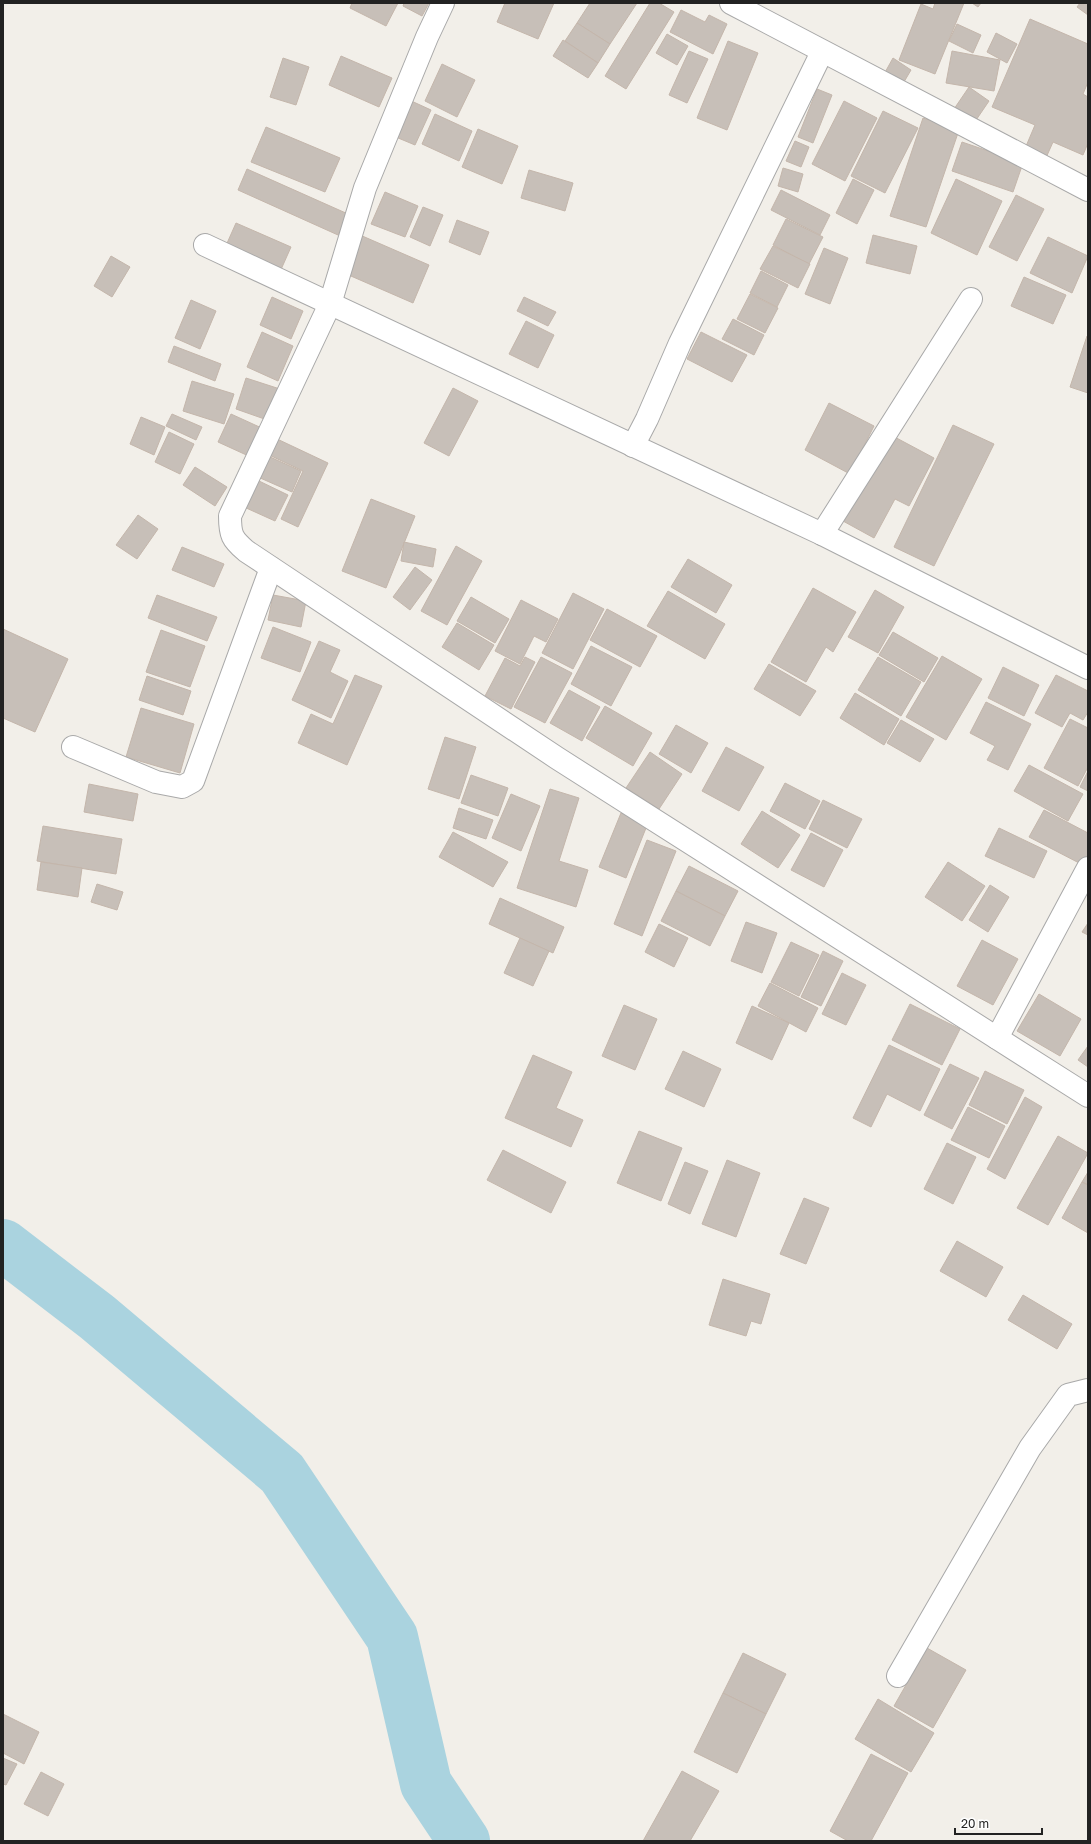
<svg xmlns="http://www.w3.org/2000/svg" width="1091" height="1844" font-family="'Golos Text',sans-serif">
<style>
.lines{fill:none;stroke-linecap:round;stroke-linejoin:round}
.river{stroke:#aad3df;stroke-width:52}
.building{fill:#c7bfb8;stroke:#c4b6ab}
.street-casing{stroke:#a9a9a9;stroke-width:24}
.street{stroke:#fff;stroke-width:22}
</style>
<rect width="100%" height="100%" fill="#f2efe9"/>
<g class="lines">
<polyline class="river" points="3,1245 97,1317 282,1473 392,1637 426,1784 464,1841"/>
</g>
<g class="building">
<polygon points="352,3 398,3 386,26 350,8"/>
<polygon points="404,3 429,3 422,16 403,6"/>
<polygon points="505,3 554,3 538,39 497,22"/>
<polygon points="590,3 637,3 610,44 577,23"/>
<polygon points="650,3 659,3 674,12 626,89 605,76"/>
<polygon points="935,3 964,3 935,74 899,60 921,4 933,9"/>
<polygon points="972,3 981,3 978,7"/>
<polygon points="1080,3 1088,3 1088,15 1077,7"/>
<polygon points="681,10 705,22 709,15 727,24 713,54 670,32"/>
<polygon points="1030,19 1088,44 1088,82 1083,94 1088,97 1088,143 1083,155 1053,142 1045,160 1024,151 1035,125 992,107"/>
<polygon points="577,23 610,44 598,63 565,41"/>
<polygon points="957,24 981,35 973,53 949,41"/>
<polygon points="996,33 1017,44 1007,63 987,52"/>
<polygon points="667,34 688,46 677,65 656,53"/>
<polygon points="563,40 598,63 588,78 553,56"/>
<polygon points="728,41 758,53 727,130 697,118"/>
<polygon points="689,51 708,59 687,103 669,95"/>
<polygon points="952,51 1000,60 994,91 946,83"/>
<polygon points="341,56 392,78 379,107 329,85"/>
<polygon points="283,58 309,67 296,105 270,97"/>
<polygon points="893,58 911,70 901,87 883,76"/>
<polygon points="442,64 475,80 457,117 425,101"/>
<polygon points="969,87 989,101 972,126 952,112"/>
<polygon points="817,89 832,95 813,143 798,137"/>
<polygon points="407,99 431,110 415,145 391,135"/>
<polygon points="844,101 877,118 845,181 812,164"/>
<polygon points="883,111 918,128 885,193 851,176"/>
<polygon points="435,114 472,131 459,161 422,144"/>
<polygon points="923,118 959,130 926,227 890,216"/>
<polygon points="266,127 340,158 325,192 251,162"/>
<polygon points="478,129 518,146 502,184 462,167"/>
<polygon points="795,141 809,147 801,167 786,161"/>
<polygon points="962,142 1023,163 1013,192 952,171"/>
<polygon points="783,168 803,174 798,192 778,186"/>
<polygon points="247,169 348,214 338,235 238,190"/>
<polygon points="529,170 573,183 565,211 521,198"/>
<polygon points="853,179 874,190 857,224 836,213"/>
<polygon points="956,179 1002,201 977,255 931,233"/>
<polygon points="781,190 830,215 820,235 771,210"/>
<polygon points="385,192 418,206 405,237 371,224"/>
<polygon points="1016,195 1044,209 1017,261 989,247"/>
<polygon points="423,207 443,215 430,246 410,237"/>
<polygon points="786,219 823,237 809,264 773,245"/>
<polygon points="457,220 489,232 480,255 449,242"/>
<polygon points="236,223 291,247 279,274 224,250"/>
<polygon points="360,235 429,265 413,303 344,273"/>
<polygon points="873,235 917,246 910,274 866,263"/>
<polygon points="1048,237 1088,256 1072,293 1030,273"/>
<polygon points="773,246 810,264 798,288 760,269"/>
<polygon points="824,248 848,258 830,304 805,294"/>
<polygon points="111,256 130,267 112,297 94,286"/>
<polygon points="761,271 788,285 777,307 750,293"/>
<polygon points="1024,277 1066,295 1053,324 1011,306"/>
<polygon points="750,294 778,308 765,333 737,319"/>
<polygon points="272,297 303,311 291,339 260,325"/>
<polygon points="524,297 556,312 548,326 517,311"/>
<polygon points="191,300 216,311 200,349 175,338"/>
<polygon points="733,319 764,335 754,355 722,339"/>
<polygon points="526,321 554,335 538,368 509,354"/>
<polygon points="262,332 293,346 278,381 247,367"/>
<polygon points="701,332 747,355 732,382 687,359"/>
<polygon points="1087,336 1088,336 1088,393 1070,387"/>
<polygon points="174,346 221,364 215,381 168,362"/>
<polygon points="246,378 283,390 273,422 236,409"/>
<polygon points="192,381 234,394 224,424 183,411"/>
<polygon points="453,388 478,401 449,456 424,443"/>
<polygon points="829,403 874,426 850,474 805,450"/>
<polygon points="172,414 202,427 196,440 166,426"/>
<polygon points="231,414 266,430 253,458 218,442"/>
<polygon points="141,417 165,427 154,455 130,444"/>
<polygon points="953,425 994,444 934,566 894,547"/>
<polygon points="169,432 194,444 180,474 155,462"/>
<polygon points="889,434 934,458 909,506 895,499 874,538 843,521"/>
<polygon points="275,438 328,463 298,527 281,519 303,471 267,454"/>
<polygon points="268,456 301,471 292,492 258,477"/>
<polygon points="195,467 227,487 215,506 183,485"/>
<polygon points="257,480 288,495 275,521 244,507"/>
<polygon points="371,499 415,516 386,588 342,571"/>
<polygon points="138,515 158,529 137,559 116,545"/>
<polygon points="404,542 436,549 433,567 401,561"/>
<polygon points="456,546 482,561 447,625 421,611"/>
<polygon points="182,547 224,564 214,587 172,570"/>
<polygon points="688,559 732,585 716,613 671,587"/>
<polygon points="415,567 432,580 410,610 393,597"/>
<polygon points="813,588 856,612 833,652 826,647 806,682 771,662"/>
<polygon points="875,590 904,607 878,653 848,637"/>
<polygon points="668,591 725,624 705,659 647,626"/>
<polygon points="573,593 604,609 573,669 542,653"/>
<polygon points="157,595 217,617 207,641 148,618"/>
<polygon points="273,595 306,601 301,627 268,620"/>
<polygon points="471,597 509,619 495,643 457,621"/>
<polygon points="521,600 558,619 546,642 534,636 520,664 495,651"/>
<polygon points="607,609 657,636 640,667 590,640"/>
<polygon points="457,623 494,645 479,670 442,647"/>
<polygon points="273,627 311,642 300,672 261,658"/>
<polygon points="3,629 68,659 35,732 3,718"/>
<polygon points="161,630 205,646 190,687 146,672"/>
<polygon points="893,632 938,658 924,682 879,655"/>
<polygon points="319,641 340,650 330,672 348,681 331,718 292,700"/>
<polygon points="591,646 632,667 611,706 571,684"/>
<polygon points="942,656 982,679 946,740 906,717"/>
<polygon points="525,657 535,662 511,709 485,696 505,658 520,666"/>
<polygon points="541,657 572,673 545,723 514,707"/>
<polygon points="878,657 921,682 901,716 858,690"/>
<polygon points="769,664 816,691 800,716 754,689"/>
<polygon points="1003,667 1039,685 1024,716 988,698"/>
<polygon points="355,675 382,686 347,765 298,743 311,714 333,724"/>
<polygon points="1056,675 1088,691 1088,712 1083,720 1070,713 1062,727 1035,713"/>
<polygon points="147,676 191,691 183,715 139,700"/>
<polygon points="569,690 600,707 582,741 550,723"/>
<polygon points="855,693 899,719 884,745 840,718"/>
<polygon points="986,702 1031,724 1008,770 987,760 995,746 970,733"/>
<polygon points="605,706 652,733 633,766 586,738"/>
<polygon points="141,708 194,724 180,773 126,757"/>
<polygon points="1070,719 1088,728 1088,767 1078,786 1044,768"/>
<polygon points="901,720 934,739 920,762 887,743"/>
<polygon points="676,725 708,743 691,773 659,754"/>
<polygon points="445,737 476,747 459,799 428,789"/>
<polygon points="726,747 764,767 739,811 702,791"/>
<polygon points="650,752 682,774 659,809 626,788"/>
<polygon points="1029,765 1083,794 1068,821 1014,791"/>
<polygon points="1088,771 1088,791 1080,787"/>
<polygon points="471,775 508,788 498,816 461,803"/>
<polygon points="785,783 820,801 805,829 770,811"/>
<polygon points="89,784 138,794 133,821 84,812"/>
<polygon points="550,789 579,798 559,861 588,870 576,907 517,888"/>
<polygon points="511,794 540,806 521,851 492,838"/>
<polygon points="823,800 862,819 847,848 809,829"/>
<polygon points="459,808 493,820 486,839 453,828"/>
<polygon points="1044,810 1088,833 1088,857 1083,865 1029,837"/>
<polygon points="762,811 800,835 778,868 741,844"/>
<polygon points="621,813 648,823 626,878 599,867"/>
<polygon points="43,826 122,839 116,874 37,861"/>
<polygon points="999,828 1047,851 1034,878 985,856"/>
<polygon points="453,832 508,862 493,887 439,857"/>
<polygon points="811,833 843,850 824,887 791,870"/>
<polygon points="647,840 676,851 642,936 614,924"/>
<polygon points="41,862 82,868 78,897 37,890"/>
<polygon points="948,862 985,886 962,921 925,897"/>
<polygon points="689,866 738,891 725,916 676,891"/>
<polygon points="97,884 123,892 117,910 91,902"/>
<polygon points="990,885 1009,897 988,932 969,920"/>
<polygon points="676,891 725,916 710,946 661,921"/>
<polygon points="500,898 564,927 553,953 489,924"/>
<polygon points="746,922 777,933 762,973 731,961"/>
<polygon points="1088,923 1088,935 1082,932"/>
<polygon points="659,924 688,938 674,967 645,952"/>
<polygon points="520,938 549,951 533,986 504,973"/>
<polygon points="982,940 1018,959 993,1005 957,986"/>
<polygon points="791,942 819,955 799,996 771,982"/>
<polygon points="823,951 843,961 821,1006 801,997"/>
<polygon points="842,973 866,985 846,1025 822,1014"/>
<polygon points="770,983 818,1008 806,1032 758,1006"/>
<polygon points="1039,994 1081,1019 1060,1056 1017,1031"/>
<polygon points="910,1004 960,1029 942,1065 892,1040"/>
<polygon points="624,1005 657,1019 635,1070 602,1056"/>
<polygon points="752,1006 789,1023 772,1060 736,1043"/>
<polygon points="889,1045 940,1069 920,1111 887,1094 871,1127 853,1118"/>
<polygon points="1088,1046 1088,1067 1078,1060"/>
<polygon points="683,1051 721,1069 704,1107 665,1089"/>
<polygon points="533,1055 572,1072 556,1108 583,1120 571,1147 505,1118"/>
<polygon points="950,1064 979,1078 952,1129 924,1115"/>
<polygon points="985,1071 1024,1090 1007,1124 969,1105"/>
<polygon points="1025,1097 1042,1107 1005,1179 987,1169"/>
<polygon points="968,1107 1005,1126 989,1158 951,1140"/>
<polygon points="639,1131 682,1148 661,1201 617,1183"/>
<polygon points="1058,1136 1088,1153 1048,1225 1017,1208"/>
<polygon points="947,1143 976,1157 953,1204 924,1189"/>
<polygon points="503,1150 566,1182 551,1213 487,1180"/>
<polygon points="727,1160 760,1173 736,1237 702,1224"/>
<polygon points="685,1162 708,1171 690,1214 668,1204"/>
<polygon points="1088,1172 1088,1185 1082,1182"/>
<polygon points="1082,1182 1088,1185 1088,1233 1062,1218"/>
<polygon points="804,1198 829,1208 806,1264 780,1254"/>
<polygon points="957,1241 1003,1267 986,1297 940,1271"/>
<polygon points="723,1279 770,1294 761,1324 751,1321 746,1336 709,1325"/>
<polygon points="1023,1295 1072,1324 1057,1349 1008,1320"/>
<polygon points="927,1648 966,1670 933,1728 894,1706"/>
<polygon points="743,1653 786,1674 766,1714 723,1693"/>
<polygon points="723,1693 766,1714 737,1773 694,1752"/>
<polygon points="878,1699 934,1733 911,1772 855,1739"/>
<polygon points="3,1714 39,1732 24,1764 3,1753"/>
<polygon points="871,1754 908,1773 871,1841 848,1841 830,1831"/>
<polygon points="3,1758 17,1764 6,1785 3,1784"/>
<polygon points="682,1771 719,1791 690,1841 643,1841"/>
<polygon points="41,1772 64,1784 48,1816 24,1804"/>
</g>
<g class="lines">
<defs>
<g id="street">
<path d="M443,3L427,37L365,188L330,304L230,516C230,535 232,539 246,551L557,758L1088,1096"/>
<polyline points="731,3 1088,190"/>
<polyline points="205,245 822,534 1088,668"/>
<polyline points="633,446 647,419 680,343 822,52"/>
<polyline points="822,534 971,299"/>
<polyline points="73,747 156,782 182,787 193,781 271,568"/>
<polyline points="997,1038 1088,868"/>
<polyline points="898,1676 1030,1448 1068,1395 1088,1390"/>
</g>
</defs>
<use href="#street" class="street-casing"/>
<use href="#street" class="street"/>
</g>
<rect width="1091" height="1844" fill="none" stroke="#222222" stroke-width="8"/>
<path d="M955 1828v6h87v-6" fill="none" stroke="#222222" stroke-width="2"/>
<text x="961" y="1828" font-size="12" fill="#222222" stroke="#ffffff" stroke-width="3" paint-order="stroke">20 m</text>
</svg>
